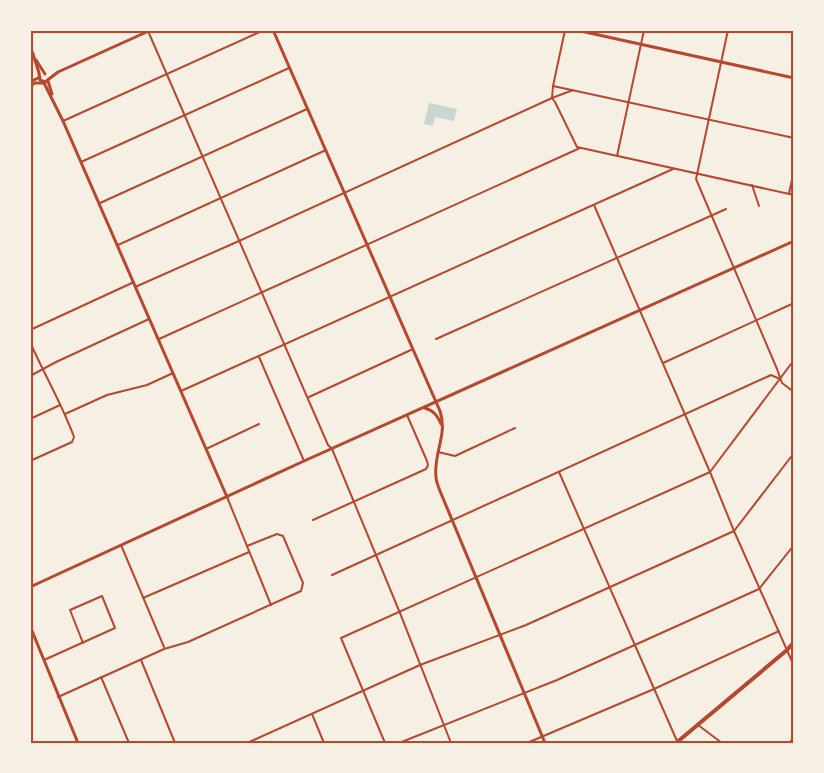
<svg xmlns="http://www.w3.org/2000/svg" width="824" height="773" font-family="'Fira Sans Condensed',sans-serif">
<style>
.water{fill:#c9d6d2}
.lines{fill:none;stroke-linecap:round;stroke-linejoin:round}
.minor{stroke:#b5482f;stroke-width:2}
.tertiary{stroke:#b5482f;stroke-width:3}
.secondary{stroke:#b5482f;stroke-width:3}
.primary{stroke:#b5482f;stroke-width:4}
.neatline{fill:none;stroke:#b5482f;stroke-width:2}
</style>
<rect width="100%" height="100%" fill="#f6efe4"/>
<polygon class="water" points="429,103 457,109 454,121 435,117 433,126 424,124"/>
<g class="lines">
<g class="minor">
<polyline points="728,30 696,179 777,369 782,383 794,392"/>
<polyline points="148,31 328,445 332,449 400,613 451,743"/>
<polyline points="553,86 794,138"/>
<polyline points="573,90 552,98 555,102 577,147 794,195"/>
<polyline points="63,121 264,30"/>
<polyline points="617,156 644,30"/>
<polyline points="81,162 289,68"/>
<polyline points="752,185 759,206"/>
<polyline points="789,193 794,171"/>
<polyline points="100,203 307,109"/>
<polyline points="594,205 710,472 734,531 794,666"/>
<polyline points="118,245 326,150"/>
<polyline points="135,287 239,241 552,98 553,86 565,30"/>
<polyline points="30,330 134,282"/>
<polyline points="159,339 580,148"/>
<polyline points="436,339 726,209"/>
<path d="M30,342C44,374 62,404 74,437L72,442L30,461"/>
<polyline points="259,357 304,461"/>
<polyline points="663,363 794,303"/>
<polyline points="30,376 56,362 149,319"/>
<polyline points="181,391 673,169"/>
<polyline points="309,397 413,349"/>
<polyline points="65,414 107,395 147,385 173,373"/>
<polyline points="30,419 60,405"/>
<polyline points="206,449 259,424"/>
<polyline points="438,452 455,456 515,428"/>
<polyline points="559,472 677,741"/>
<polyline points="227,497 271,605"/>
<polyline points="313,520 426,469 428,465 427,461 407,415"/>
<polyline points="121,545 164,647"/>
<polyline points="332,575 771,375 780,379"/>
<polyline points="143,598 249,552"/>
<polyline points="44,660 115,628 102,596 70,610 83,643"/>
<polyline points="141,660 175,743"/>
<polyline points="101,677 129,743"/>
<polyline points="58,697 164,649 188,642 301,591 303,583 283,536 277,534 247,546"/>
<polyline points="312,714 324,743"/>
<polyline points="698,725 722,743"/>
<polyline points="247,743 420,665 526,625 734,531 794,453"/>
<polyline points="385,743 341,638 710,472 794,360"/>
<polyline points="399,743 557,680 759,589 794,545"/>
<polyline points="527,743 654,689 779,631"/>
</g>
<g class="tertiary">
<polyline points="30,47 33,54"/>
<polyline points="33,54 39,73 40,80 45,82 58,72 151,30"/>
<polyline points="36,60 45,74"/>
<polyline points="48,81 52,94"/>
<polyline points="30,82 40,77"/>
<polyline points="44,83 63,121 227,497"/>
<polyline points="30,86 35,83 43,83"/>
<path d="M425,408C434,411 437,415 441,424"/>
<polyline points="30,587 304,461 794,241"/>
<polyline points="30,626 78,743"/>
</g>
<g class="secondary">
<path d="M273,30L440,411C448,435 433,454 436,477C436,481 438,486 440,491L545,743"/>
<polyline points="576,30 794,78"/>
</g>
<g class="primary">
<polyline points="676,743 787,650 794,642"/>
<polyline points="791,743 794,738"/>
</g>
</g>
<rect width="824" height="773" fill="none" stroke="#f6efe4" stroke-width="63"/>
<rect x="32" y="32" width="760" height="710" class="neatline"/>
</svg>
